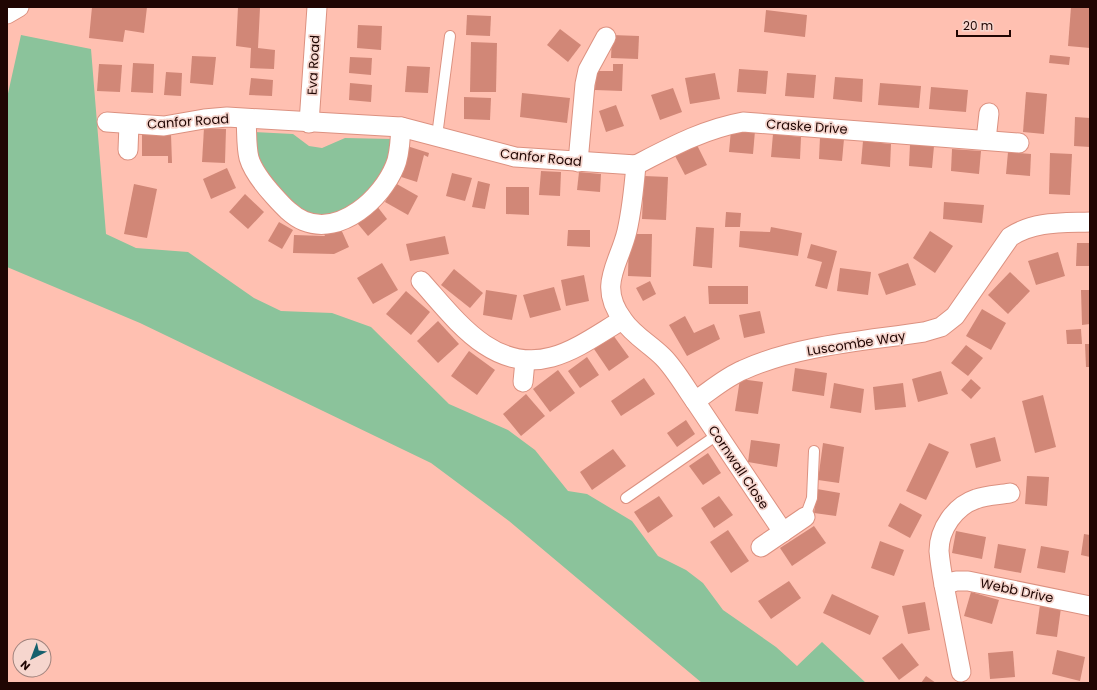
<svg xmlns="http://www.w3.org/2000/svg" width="1097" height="690" font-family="Poppins,sans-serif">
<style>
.green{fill:#8bc39b}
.building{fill:#d18777}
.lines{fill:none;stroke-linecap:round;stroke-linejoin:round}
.lane-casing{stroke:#dc9180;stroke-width:12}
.street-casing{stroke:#dc9180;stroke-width:21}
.lane{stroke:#fff;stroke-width:10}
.street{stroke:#fff;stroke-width:19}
.labels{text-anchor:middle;stroke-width:3.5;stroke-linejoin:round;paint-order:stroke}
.street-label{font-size:13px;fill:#200603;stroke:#f6d6ce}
</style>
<rect width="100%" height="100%" fill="#ffc0b1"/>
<g class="green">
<polygon points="21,35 91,49 106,234 136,248 188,252 254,298 281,311 332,313 371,327 449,404 508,430 535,450 568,491 587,494 632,521 658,556 686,570 703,583 723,610 776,647 797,666 822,642 866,683 702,683 509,521 431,463 140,323 7,267 7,98"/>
<path d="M254,132L293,134L309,146L322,148L345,138L393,139C392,178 351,219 312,215C293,213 261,171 256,153C254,147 255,139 254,132Z"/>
</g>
<g class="building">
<polygon points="92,7 147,7 144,33 125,30 123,42 89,38"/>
<polygon points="238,7 260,8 258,48 275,50 274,69 250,68 251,48 236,46"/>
<polygon points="1071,7 1090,7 1090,48 1068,46"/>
<polygon points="766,10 807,15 805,37 764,32"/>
<polygon points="467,15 491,16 490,36 466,35"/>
<polygon points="358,25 382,26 381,50 357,48"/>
<polygon points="560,29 581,45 568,62 547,45"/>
<polygon points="612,35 639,36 638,59 611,58"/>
<polygon points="471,42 497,43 496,92 470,92"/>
<polygon points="1050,55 1070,57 1069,65 1049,63"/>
<polygon points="192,56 216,57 213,85 190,83"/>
<polygon points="350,57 372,58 371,75 349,73"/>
<polygon points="133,63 154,64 153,93 131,92"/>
<polygon points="99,64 122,65 120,92 97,91"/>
<polygon points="613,64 623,64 622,91 595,90 596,71 613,71"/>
<polygon points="407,66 430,67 428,93 405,92"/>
<polygon points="739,69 768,71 766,94 737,92"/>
<polygon points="166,72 182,73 181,96 164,95"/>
<polygon points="715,73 720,99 690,104 685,78"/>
<polygon points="787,73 816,75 814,98 785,96"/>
<polygon points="835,77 863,79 862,102 833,99"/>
<polygon points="251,78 273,80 272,96 249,95"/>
<polygon points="350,83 372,85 371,102 349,100"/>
<polygon points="880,83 921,86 919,108 878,105"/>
<polygon points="931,87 968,90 966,112 929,109"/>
<polygon points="673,88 682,112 660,120 651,95"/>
<polygon points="1026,92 1047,94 1044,134 1023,132"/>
<polygon points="522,93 570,98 567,123 520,117"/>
<polygon points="464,97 491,98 490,120 464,119"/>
<polygon points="616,105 624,126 606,132 599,111"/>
<polygon points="1075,117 1090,118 1090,147 1074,146"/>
<polygon points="204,128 226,129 225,163 202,162"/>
<polygon points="731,130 755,131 753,154 729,152"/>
<polygon points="171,134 172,163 168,163 168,156 142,156 142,135"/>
<polygon points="773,134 801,137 800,159 771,157"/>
<polygon points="820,137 844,139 842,161 819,159"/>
<polygon points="695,141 707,165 685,175 673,152"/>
<polygon points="863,141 891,144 890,167 861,164"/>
<polygon points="910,144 934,146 932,168 909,166"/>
<polygon points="404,145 429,153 428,157 424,155 417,182 395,175"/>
<polygon points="952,149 981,151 979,174 951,171"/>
<polygon points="1008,152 1031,154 1030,176 1006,174"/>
<polygon points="1050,153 1072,154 1070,195 1049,194"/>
<polygon points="227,168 236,188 211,199 203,179"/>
<polygon points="541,171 561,172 560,196 539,195"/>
<polygon points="579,172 601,174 600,192 577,190"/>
<polygon points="452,173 472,178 465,201 446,196"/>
<polygon points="644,176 668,177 666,220 642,219"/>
<polygon points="478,181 490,184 485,209 472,207"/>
<polygon points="395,183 418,196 408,215 385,202"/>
<polygon points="134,184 157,189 147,238 124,234"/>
<polygon points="506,187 529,187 529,215 506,214"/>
<polygon points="245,194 264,212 248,229 229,212"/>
<polygon points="373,201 387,219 368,236 353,218"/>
<polygon points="944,202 984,205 982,223 943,219"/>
<polygon points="726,212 741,213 740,227 725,227"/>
<polygon points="279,222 293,230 282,249 268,241"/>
<polygon points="340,227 349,247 334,254 293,253 294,235 325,236 324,234"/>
<polygon points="696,227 714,228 712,268 693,266"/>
<polygon points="771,227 802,233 798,256 739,247 740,231 770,232"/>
<polygon points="568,230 590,230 590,247 567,246"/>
<polygon points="930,231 953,246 935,273 913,258"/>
<polygon points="629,234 652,234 651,277 628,276"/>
<polygon points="445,236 449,254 410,261 406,244"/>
<polygon points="1077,243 1090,243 1090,266 1076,266"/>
<polygon points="811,244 837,251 827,289 815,286 822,262 807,258"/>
<polygon points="1058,252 1065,276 1036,285 1028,261"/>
<polygon points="382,263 398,290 373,304 357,278"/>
<polygon points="908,263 916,285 886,295 878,274"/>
<polygon points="840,268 871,272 868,295 837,291"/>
<polygon points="454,269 483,293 470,308 441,285"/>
<polygon points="1010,272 1030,291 1008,314 988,295"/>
<polygon points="584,275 589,301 566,306 561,280"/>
<polygon points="650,281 656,294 643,301 636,288"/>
<polygon points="708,286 748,286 748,304 709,304"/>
<polygon points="554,287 561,310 530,318 523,295"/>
<polygon points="486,290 517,295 512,320 483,315"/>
<polygon points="1081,290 1090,290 1090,324 1082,325"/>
<polygon points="406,291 430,312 411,335 386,314"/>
<polygon points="982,309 1006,323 991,350 966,336"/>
<polygon points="760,311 765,333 744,338 739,315"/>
<polygon points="685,316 694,333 714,324 720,339 687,356 669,325"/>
<polygon points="438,321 459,344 438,363 417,341"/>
<polygon points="1081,329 1082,344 1067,344 1066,330"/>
<polygon points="613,335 629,357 609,371 594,349"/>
<polygon points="1085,344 1090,344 1090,367 1086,367"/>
<polygon points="966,345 983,358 968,376 951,363"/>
<polygon points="469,351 495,370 477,395 451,376"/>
<polygon points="587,357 599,375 580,388 568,371"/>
<polygon points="795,368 827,373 824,396 792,391"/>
<polygon points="558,370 575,393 550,412 533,389"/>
<polygon points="941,371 948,394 918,402 912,379"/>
<polygon points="644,378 655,394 621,416 611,401"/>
<polygon points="740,379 763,382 758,414 735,411"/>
<polygon points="971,379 981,388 971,399 961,390"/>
<polygon points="834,383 864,389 861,413 830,408"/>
<polygon points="903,383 906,407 875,410 873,387"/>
<polygon points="526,394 545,416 521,436 503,414"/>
<polygon points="1043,395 1056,447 1035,453 1022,401"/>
<polygon points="686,420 695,434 677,447 667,433"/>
<polygon points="995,437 1001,461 976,468 970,444"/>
<polygon points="751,440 780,444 777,467 748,462"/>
<polygon points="823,443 844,447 839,483 818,480"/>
<polygon points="929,443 949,452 926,500 906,491"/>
<polygon points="613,449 626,466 592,490 580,472"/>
<polygon points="708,453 721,473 703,485 689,466"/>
<polygon points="1027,476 1049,477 1047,506 1025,504"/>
<polygon points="817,489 840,493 836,516 814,513"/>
<polygon points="659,496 673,516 648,533 634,512"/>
<polygon points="719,496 733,515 714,528 701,508"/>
<polygon points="900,503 922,515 910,538 888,526"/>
<polygon points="814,526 826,543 792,566 780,548"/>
<polygon points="728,530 749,561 731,573 710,542"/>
<polygon points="956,531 986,537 982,559 952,553"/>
<polygon points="1084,534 1090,535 1090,557 1081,555"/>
<polygon points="880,541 904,550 894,576 871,568"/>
<polygon points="998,544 1026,549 1021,573 994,568"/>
<polygon points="1041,546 1069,551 1065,573 1037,568"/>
<polygon points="789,581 801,598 771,619 758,601"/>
<polygon points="971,592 999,600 992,624 964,616"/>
<polygon points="832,594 879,616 870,635 823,613"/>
<polygon points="925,602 930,630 908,634 902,606"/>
<polygon points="1040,605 1061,608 1057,637 1036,634"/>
<polygon points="902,643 919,665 899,680 882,658"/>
<polygon points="1057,650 1085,657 1080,681 1052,674"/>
<polygon points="1013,651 1015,677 990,679 988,653"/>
<polygon points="926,676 936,683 921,683"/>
</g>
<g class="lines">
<defs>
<g id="lane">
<polyline points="437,136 450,36"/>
<polyline points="626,498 717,435"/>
<polyline points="805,517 812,498 814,451"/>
</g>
<g id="street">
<polyline points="7,14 19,7"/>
<path d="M246,119C247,131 246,146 249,158C253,172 265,186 274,196C283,206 292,216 304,221C341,236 382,198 395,166C400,155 400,140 401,127"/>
<polyline points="107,122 164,126 204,119 227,117 401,127 515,157 636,165"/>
<polyline points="309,123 317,7"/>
<polyline points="986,140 989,113"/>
<polyline points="128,150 129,124"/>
<polyline points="578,162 585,84 588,70 606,37"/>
<path d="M636,165C634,188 632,209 627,231C619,265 597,285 623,320C633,335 650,344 663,357C675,369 685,387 695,401C710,391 726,377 743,370C798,345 865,341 924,332L941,327L955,316L1010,237C1034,221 1062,223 1090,222"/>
<path d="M636,165C671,147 704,129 743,122L1019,143"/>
<path d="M421,281C456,320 493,373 552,357C577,350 600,333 622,320"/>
<polyline points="523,382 525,361"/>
<polyline points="695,401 783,532 805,517"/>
<path d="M1010,493C999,495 987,495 976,499C955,506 939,529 939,551C940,562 942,574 944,585L956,581H968L1090,606"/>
<polyline points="761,547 783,532"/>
<polyline points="944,585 961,672"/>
</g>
</defs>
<use href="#lane" class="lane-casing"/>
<use href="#street" class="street-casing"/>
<use href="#lane" class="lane"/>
<use href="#street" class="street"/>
</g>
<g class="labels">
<g class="street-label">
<text transform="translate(313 65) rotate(-87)" y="5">Eva Road</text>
<text transform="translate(188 121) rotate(-4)" y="5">Canfor Road</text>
<text transform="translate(807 126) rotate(4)" y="5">Craske Drive</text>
<text transform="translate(541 157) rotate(6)" y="5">Canfor Road</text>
<text transform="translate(856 343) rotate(-9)" y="5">Luscombe Way</text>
<text transform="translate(739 467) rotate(56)" y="5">Cornwall Close</text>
<text transform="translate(1017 590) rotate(12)" y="5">Webb Drive</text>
</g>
</g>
<rect width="1097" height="690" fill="none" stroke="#200603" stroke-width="16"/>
<g transform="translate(32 658) rotate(222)"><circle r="19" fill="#f6d6ce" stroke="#a0837d"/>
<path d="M0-3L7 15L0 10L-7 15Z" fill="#15606d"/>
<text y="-6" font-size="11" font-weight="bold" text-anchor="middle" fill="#200603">N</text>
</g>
<path d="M957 30v6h53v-6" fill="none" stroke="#200603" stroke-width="2"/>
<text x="963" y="30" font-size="12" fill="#200603" stroke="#f6d6ce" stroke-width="3" paint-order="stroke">20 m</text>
</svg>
